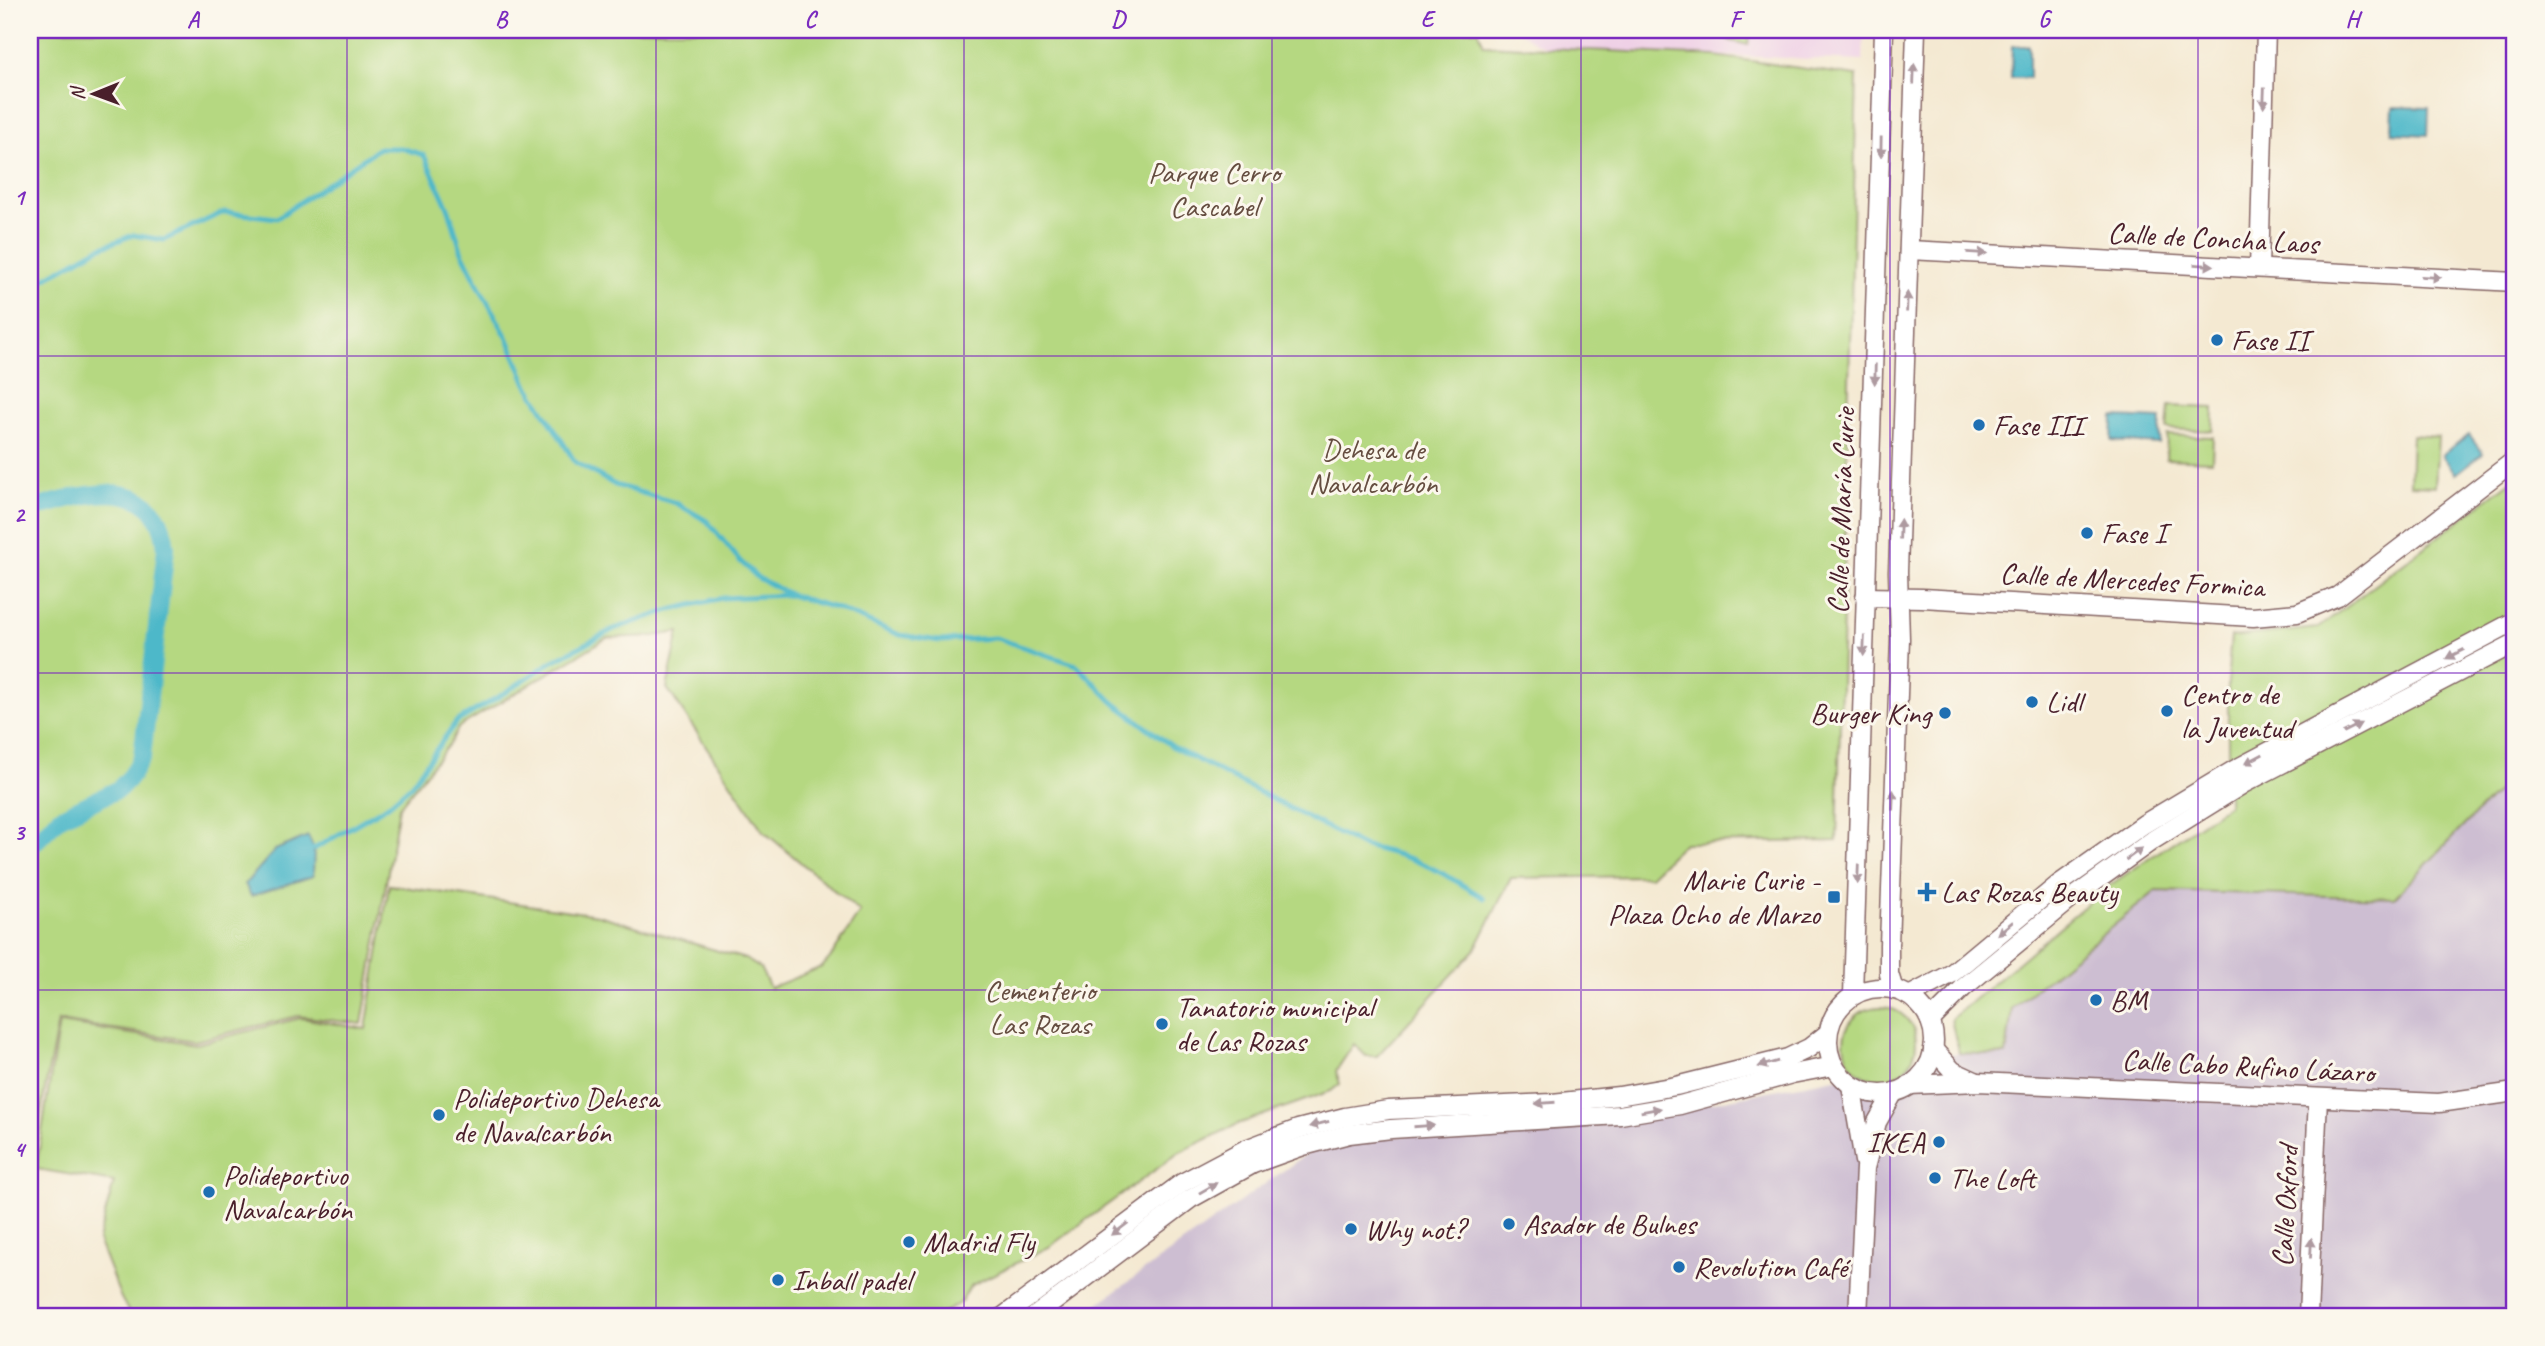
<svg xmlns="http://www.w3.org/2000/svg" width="2545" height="1346" font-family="Caveat,sans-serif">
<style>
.built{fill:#efd0e6}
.industrial{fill:#cdbed2}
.green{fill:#b5d881;stroke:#807c56;stroke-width:2}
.water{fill:#4db8c9;stroke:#4c6c7a;stroke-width:2}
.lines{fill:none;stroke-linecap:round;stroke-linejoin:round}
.stream{stroke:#4db8c9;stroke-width:5}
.canal{stroke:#4db8c9;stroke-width:18}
.minor-casing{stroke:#866665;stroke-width:21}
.minor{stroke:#fff;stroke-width:18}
.oneway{fill:#ae9aa0}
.grid{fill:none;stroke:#7b2cbf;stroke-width:2;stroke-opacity:0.55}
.poi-dot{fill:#1f6fb2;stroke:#fbf7ec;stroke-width:2.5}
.labels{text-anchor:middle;stroke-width:6;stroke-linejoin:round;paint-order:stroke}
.park-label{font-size:30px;fill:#654d40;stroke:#fbf7ec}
.street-label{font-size:30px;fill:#4a1f2b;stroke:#fbf7ec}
.poi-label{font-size:30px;fill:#4a1f2b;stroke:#fbf7ec;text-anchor:start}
.neatline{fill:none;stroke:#7b2cbf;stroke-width:2.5}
.grid-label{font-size:23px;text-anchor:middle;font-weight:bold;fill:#7b2cbf}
</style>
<rect width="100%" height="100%" fill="#fbf7ec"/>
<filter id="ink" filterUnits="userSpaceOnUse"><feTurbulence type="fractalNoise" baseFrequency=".0143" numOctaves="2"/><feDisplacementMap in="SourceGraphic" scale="14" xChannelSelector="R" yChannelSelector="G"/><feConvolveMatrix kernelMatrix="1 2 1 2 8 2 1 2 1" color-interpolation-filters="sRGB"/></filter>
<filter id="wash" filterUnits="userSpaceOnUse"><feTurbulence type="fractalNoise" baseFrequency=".00686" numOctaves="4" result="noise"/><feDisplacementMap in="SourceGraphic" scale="28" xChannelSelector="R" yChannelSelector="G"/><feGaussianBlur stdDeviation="1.57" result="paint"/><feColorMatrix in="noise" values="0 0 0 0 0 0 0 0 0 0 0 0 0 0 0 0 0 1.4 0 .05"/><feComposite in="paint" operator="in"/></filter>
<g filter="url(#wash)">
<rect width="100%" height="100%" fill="#f4e9d2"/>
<polygon class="built" points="1517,30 1864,30 1863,61 1553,49 1536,43"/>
<polygon class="industrial" points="2515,773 2515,1316 1081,1316 1322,1143 1670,1111 1959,1053 2006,1055 2012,1008 2156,891 2394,898"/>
<g class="green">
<polygon points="30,30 1478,30 1484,45 1715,56 1857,76 1837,841 1684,843 1650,876 1511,878 1475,950 1377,1056 1366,1056 1354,1044 1336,1071 1340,1084 1331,1091 1238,1124 1180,1152 1049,1247 970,1286 961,1302 938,1316 131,1316 121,1298 98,1240 114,1182 36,1169 59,1023 196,1044 301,1018 366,1029 389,885 598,915 745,959 760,968 770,988 822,967 831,957 860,912 763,831 667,688 679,632 653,636 607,638 459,727 450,743 399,807 362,1024 298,1016 195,1041 58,1021 30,1168"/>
<polygon points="1725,30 1751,30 1748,45 1723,39"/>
<polygon points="2169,406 2214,408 2213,431 2167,429"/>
<polygon points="2167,435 2213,437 2212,461 2166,459"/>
<polygon points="2412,435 2438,437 2435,486 2410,485"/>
<polygon points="2515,478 2515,773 2394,898 2156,891 2012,1008 2006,1055 1959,1053 1951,1019 2107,887 2228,805 2228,672 2231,637 2318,628"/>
<circle cx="1880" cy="1043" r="36"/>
</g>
<g class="water">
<polygon points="2012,46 2029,46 2029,78 2011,78"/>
<polygon points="2393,107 2429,108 2428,135 2392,133"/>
<polygon points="2113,417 2161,419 2159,444 2112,441"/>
<polygon points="2469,434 2483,453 2456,474 2442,455"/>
<polygon points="308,836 314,849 313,876 251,896 245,884 275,850"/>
</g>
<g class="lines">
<g class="stream">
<polyline points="30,287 97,249 133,235 164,240 224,212 277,218 379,148 401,148 424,155 449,210 461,250 482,292 508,339 527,384 575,462 615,485 676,503 707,521 740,561 758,578 789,594"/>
<path d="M314,849L387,806L411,785L456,722L498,697L553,661L614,629L670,610L722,598L790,595L838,609L900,635L940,641L996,638L1077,665L1113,702L1173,747L1362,846C1415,856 1439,870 1484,898"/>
</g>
<path class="canal" d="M30,510C82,494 158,469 166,548L142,757L132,775L119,789L59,818L30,847"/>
</g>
</g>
<g filter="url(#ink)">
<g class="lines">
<defs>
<g id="minor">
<polyline points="1909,250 2515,282"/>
<polyline points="2259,268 2266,30"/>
<polyline points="1865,597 1922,598 2253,617 2297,613 2338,596 2515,460"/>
<circle cx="1881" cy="1041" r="53"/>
<polyline points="1894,990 1889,974 1889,945 1900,639 1898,572 1916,30"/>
<polyline points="1853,995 1884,30"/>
<polyline points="1909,996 1951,974 2059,884 2144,824 2234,770 2515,621"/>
<polyline points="1930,1021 1963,988 2071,899 2153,840 2243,784 2515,643"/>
<polyline points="1933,1049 1953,1071 1975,1081"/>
<polyline points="1851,1085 1864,1161"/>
<polyline points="1909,1085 1978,1082 2439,1103 2515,1092"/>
<polyline points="1004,1316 1182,1183 1246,1149 1298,1129 1345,1117 1388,1110 1552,1103 1619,1096 1676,1086 1788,1058 1809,1048 1828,1033"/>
<polyline points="1035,1316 1190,1199 1253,1164 1303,1146 1349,1134 1391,1129 1620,1115 1680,1105 1792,1074 1834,1066"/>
<polyline points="1858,1316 1865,1168 1877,1122 1894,1092"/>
<polyline points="2308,1316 2318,1098"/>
</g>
</defs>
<use href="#minor" class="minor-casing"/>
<use href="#minor" class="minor"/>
</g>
<defs><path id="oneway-solid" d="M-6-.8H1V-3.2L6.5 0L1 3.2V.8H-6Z" transform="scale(1.75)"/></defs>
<g class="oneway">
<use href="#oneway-solid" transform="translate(1914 74) rotate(-88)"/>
<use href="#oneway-solid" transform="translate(2264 98) rotate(92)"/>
<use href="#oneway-solid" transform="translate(1881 147) rotate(91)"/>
<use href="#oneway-solid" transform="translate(1977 253) rotate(3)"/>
<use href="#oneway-solid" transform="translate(2204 265) rotate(3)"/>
<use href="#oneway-solid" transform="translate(2431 277) rotate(3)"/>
<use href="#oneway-solid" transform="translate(1907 302) rotate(-88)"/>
<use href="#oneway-solid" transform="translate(1875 374) rotate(92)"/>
<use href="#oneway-solid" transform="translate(1900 529) rotate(-88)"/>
<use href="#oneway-solid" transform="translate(1864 646) rotate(92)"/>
<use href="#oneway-solid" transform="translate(2455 654) rotate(153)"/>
<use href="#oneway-solid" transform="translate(2352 728) rotate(-27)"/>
<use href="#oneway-solid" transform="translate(2254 759) rotate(152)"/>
<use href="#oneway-solid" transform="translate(1893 800) rotate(-88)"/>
<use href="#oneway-solid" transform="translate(2134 854) rotate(-36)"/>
<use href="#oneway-solid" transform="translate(1858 874) rotate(92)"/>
<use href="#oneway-solid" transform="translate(2005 928) rotate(141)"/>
<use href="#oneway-solid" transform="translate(1768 1064) rotate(164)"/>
<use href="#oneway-solid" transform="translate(1545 1103) rotate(176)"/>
<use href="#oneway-solid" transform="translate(1651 1110) rotate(-10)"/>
<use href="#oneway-solid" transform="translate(1319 1124) rotate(165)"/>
<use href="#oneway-solid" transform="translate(1424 1126) rotate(-4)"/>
<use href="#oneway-solid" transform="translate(1208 1188) rotate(-30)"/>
<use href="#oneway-solid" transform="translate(1120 1229) rotate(143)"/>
<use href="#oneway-solid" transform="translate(2311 1248) rotate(-87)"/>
</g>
</g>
<path class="grid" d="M347,30V1316M656,30V1316M964,30V1316M1272,30V1316M1581,30V1316M1890,30V1316M2198,30V1316M30,356H2515M30,673H2515M30,990H2515"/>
<g class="poi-dot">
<circle cx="2217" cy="340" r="7"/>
<circle cx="1979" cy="425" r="7"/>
<circle cx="2087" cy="533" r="7"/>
<circle cx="2032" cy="702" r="7"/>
<circle cx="2167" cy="711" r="7"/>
<circle cx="1945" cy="713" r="7"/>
<path d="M1923.5 881.5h7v7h7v7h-7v7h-7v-7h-7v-7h7z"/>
<rect x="1827" y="890" width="14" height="14" rx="3.5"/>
<circle cx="2096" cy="1000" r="7"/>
<circle cx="1162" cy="1024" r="7"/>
<circle cx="439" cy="1115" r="7"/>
<circle cx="1939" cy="1142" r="7"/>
<circle cx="1935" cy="1178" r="7"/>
<circle cx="209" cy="1192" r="7"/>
<circle cx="1509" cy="1224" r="7"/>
<circle cx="1351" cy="1229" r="7"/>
<circle cx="909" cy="1242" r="7"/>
<circle cx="1679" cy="1267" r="7"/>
<circle cx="778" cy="1280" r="7"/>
</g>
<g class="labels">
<g class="park-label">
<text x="1214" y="182">Parque Cerro<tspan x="1214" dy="34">Cascabel</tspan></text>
<text x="1373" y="459">Dehesa de<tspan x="1373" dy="34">Navalcarbón</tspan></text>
<text x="1040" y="1000">Cementerio<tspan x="1040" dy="34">Las Rozas</tspan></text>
</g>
<g class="street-label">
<text transform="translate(2213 238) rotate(3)" y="10">Calle de Concha Laos</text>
<text transform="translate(1841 511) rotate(-88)" y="10">Calle de María Curie</text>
<text transform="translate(2132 580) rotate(3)" y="10">Calle de Mercedes Formica</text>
<text transform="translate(2248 1066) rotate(3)" y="10">Calle Cabo Rufino Lázaro</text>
<text transform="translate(2285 1206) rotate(-87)" y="10">Calle Oxford</text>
</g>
<g class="poi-label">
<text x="2231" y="350">Fase II</text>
<text x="1993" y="435">Fase III</text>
<text x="2101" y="543">Fase I</text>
<text x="2181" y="704">Centro de<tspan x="2181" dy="34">la Juventud</tspan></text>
<text x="2046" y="712">Lidl</text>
<text x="1931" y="723" text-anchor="end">Burger King</text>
<text x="1820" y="890" text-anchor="end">Marie Curie -<tspan x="1820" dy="34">Plaza Ocho de Marzo</tspan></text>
<text x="1941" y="902">Las Rozas Beauty</text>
<text x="2110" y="1010">BM</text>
<text x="1176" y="1017">Tanatorio municipal<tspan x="1176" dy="34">de Las Rozas</tspan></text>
<text x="453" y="1108">Polideportivo Dehesa<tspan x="453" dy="34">de Navalcarbón</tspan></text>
<text x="1925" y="1152" text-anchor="end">IKEA</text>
<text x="223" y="1185">Polideportivo<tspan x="223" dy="34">Navalcarbón</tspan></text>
<text x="1949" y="1188">The Loft</text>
<text x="1523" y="1234">Asador de Bulnes</text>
<text x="1365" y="1239">Why not?</text>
<text x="923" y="1252">Madrid Fly</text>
<text x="1693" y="1277">Revolution Café</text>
<text x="792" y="1290">Inball padel</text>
</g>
</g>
<rect width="2545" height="1346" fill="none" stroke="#fbf7ec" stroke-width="77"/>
<g transform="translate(94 94) rotate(269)" stroke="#fbf7ec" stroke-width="5" paint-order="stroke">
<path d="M0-5L12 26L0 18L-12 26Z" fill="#4a1f2b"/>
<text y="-10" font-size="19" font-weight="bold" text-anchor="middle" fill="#4a1f2b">N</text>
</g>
<rect x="38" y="38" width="2468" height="1270" class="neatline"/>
<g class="grid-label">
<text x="193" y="27">A</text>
<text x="501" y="27">B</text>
<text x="810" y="27">C</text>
<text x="1118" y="27">D</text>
<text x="1427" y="27">E</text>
<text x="1735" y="27">F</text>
<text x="2044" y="27">G</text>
<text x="2352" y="27">H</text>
<text x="19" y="205">1</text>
<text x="19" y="522">2</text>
<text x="19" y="840">3</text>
<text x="19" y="1157">4</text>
</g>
</svg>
